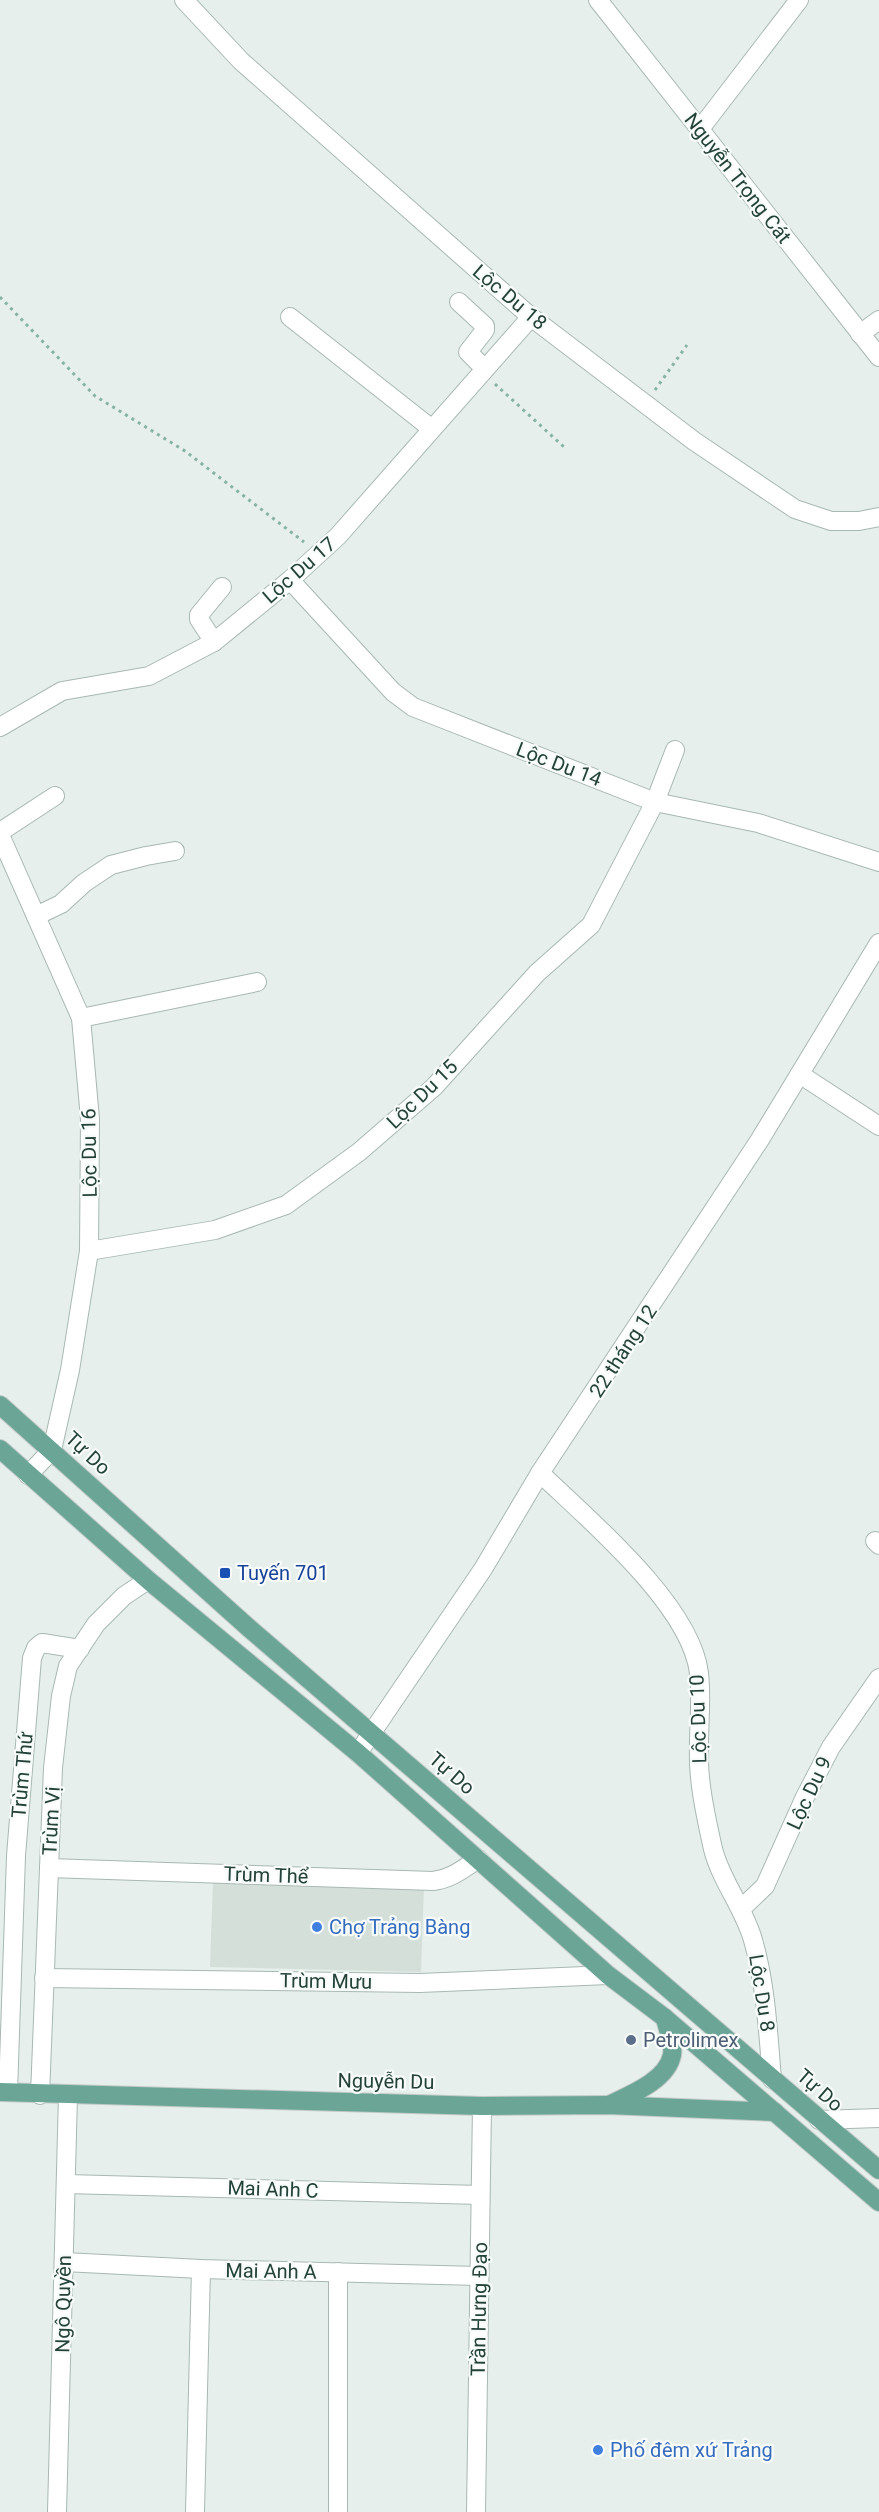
<svg xmlns="http://www.w3.org/2000/svg" width="879" height="2512" font-family="Roboto,sans-serif">
<style>
.built{fill:#d4dfda}
.lines{fill:none;stroke-linecap:round;stroke-linejoin:round}
.minor-casing{stroke:#a8b8b2;stroke-width:20}
.major-casing{stroke:#c2cac8;stroke-width:20}
.path{stroke:#86b3a5;stroke-width:3;stroke-dasharray:3 4.5;stroke-linecap:butt}
.minor{stroke:#fff;stroke-width:18}
.major{stroke:#6aa596;stroke-width:18}
.transit-dot{fill:#1a4fb4;stroke:#f7fbf9;stroke-width:2}
.shop-dot{fill:#3f7fe0;stroke:#f7fbf9;stroke-width:2}
.service-dot{fill:#5c6f8a;stroke:#f7fbf9;stroke-width:2}
.labels{text-anchor:middle;stroke-width:4.5;stroke-linejoin:round;paint-order:stroke}
.street-label{font-size:20px;fill:#24423a;stroke:#f7fbf9}
.transit-label{font-size:20px;fill:#164399;stroke:#f7fbf9;text-anchor:start}
.shop-label{font-size:20px;fill:#366cbe;stroke:#f7fbf9;text-anchor:start}
.service-label{font-size:20px;fill:#4e5e75;stroke:#f7fbf9;text-anchor:start}
</style>
<rect width="100%" height="100%" fill="#e6efeb"/>
<polygon class="built" points="213,1881 424,1886 421,1972 210,1967"/>
<g class="lines">
<defs>
<g id="minor">
<polyline points="184,0 241,61 531,317 694,441 795,509 831,521 859,521 879,517"/>
<polyline points="598,0 879,357"/>
<polyline points="700,129 799,0"/>
<polyline points="459,302 485,326 485,330 468,352 485,369"/>
<polyline points="290,317 432,429"/>
<polyline points="860,334 879,320"/>
<polyline points="290,580 393,692 413,707 655,802 758,823 879,862"/>
<polyline points="214,642 199,619 199,615 222,587"/>
<polyline points="0,727 62,691 149,676 214,642 290,580 338,536 531,317"/>
<polyline points="0,832 55,796"/>
<polyline points="0,835 81,1018 90,1119 89,1251 70,1370 52,1450 28,1475"/>
<polyline points="36,916 61,904 84,883 111,865 146,856 175,851"/>
<polyline points="81,1018 257,982"/>
<polyline points="801,1075 879,1126"/>
<polyline points="89,1251 215,1230 286,1205 359,1152 434,1087 537,973 591,925 655,802 675,750"/>
<path d="M540,1473C588,1519 691,1605 699,1673C703,1707 696,1743 700,1777C702,1801 708,1826 713,1849C721,1881 744,1908 753,1940C766,1985 768,2032 772,2079"/>
<polyline points="875,1541 879,1545"/>
<polyline points="358,1753 483,1569 540,1473 759,1141 879,943"/>
<path d="M49,1868L433,1881C451,1879 463,1869 478,1859"/>
<polyline points="742,1908 765,1886 805,1797 831,1747 879,1678"/>
<polyline points="44,1978 420,1983 608,1975"/>
<polyline points="8,2092 16,1856 32,1658 36,1648 42,1643 80,1649"/>
<polyline points="40,2095 53,1768 61,1696 68,1666 96,1624 124,1596 148,1580"/>
<polyline points="819,2120 879,2118"/>
<polyline points="66,2184 480,2195"/>
<polyline points="64,2262 201,2269 479,2276"/>
<polyline points="338,2272 338,2512"/>
<polyline points="57,2512 68,2095"/>
<polyline points="195,2512 201,2269"/>
<polyline points="476,2512 482,2106"/>
</g>
<g id="major">
<polyline points="0,1405 250,1629 879,2170"/>
<polyline points="0,1449 148,1580 358,1753 608,1975 665,2018 879,2202"/>
<polyline points="0,2092 482,2106 608,2105 775,2112"/>
<path d="M611,2104C632,2094 667,2080 672,2055C674,2045 667,2028 665,2018"/>
</g>
</defs>
<use href="#minor" class="minor-casing"/>
<use href="#major" class="major-casing"/>
<g class="path">
<polyline points="0,297 95,396 185,451 304,542"/>
<polyline points="495,384 564,447"/>
<polyline points="655,390 687,345"/>
</g>
<use href="#minor" class="minor"/>
<use href="#major" class="major"/>
</g>
<rect class="transit-dot" x="219" y="1567" width="12" height="12" rx="3"/>
<g class="shop-dot">
<circle cx="317" cy="1927" r="6"/>
<circle cx="598" cy="2450" r="6"/>
</g>
<circle class="service-dot" cx="631" cy="2040" r="6"/>
<g class="labels">
<g class="street-label">
<text transform="translate(738 178) rotate(52)" y="7">Nguyễn Trọng Cát</text>
<text transform="translate(510 297) rotate(40)" y="7">Lộc Du 18</text>
<text transform="translate(299 570) rotate(-41)" y="7">Lộc Du 17</text>
<text transform="translate(559 764) rotate(21)" y="7">Lộc Du 14</text>
<text transform="translate(422 1094) rotate(-44)" y="7">Lộc Du 15</text>
<text transform="translate(89 1153) rotate(-91)" y="7">Lộc Du 16</text>
<text transform="translate(623 1351) rotate(-57)" y="7">22 tháng 12</text>
<text transform="translate(88 1453) rotate(43)" y="7">Tự Do</text>
<text transform="translate(698 1719) rotate(-92)" y="7">Lộc Du 10</text>
<text transform="translate(452 1773) rotate(41)" y="7">Tự Do</text>
<text transform="translate(22 1775) rotate(-85)" y="7">Trùm Thứ</text>
<text transform="translate(809 1793) rotate(-65)" y="7">Lộc Du 9</text>
<text transform="translate(51 1821) rotate(-87)" y="7">Trùm Vị</text>
<text transform="translate(266 1875) rotate(2)" y="7">Trùm Thể</text>
<text transform="translate(326 1981) rotate(1)" y="7">Trùm Mưu</text>
<text transform="translate(762 1993) rotate(81)" y="7">Lộc Du 8</text>
<text transform="translate(386 2081) rotate(1)" y="7">Nguyễn Du</text>
<text transform="translate(820 2090) rotate(41)" y="7">Tự Do</text>
<text transform="translate(273 2189) rotate(2)" y="7">Mai Anh C</text>
<text transform="translate(271 2271) rotate(1)" y="7">Mai Anh A</text>
<text transform="translate(63 2304) rotate(-89)" y="7">Ngô Quyền</text>
<text transform="translate(479 2309) rotate(-89)" y="7">Trần Hưng Đạo</text>
</g>
<g class="transit-label">
<text x="237" y="1580">Tuyến 701</text>
</g>
<g class="shop-label">
<text x="329" y="1934">Chợ Trảng Bàng</text>
<text x="610" y="2457">Phố đêm xứ Trảng</text>
</g>
<g class="service-label">
<text x="643" y="2047">Petrolimex</text>
</g>
</g>
</svg>
